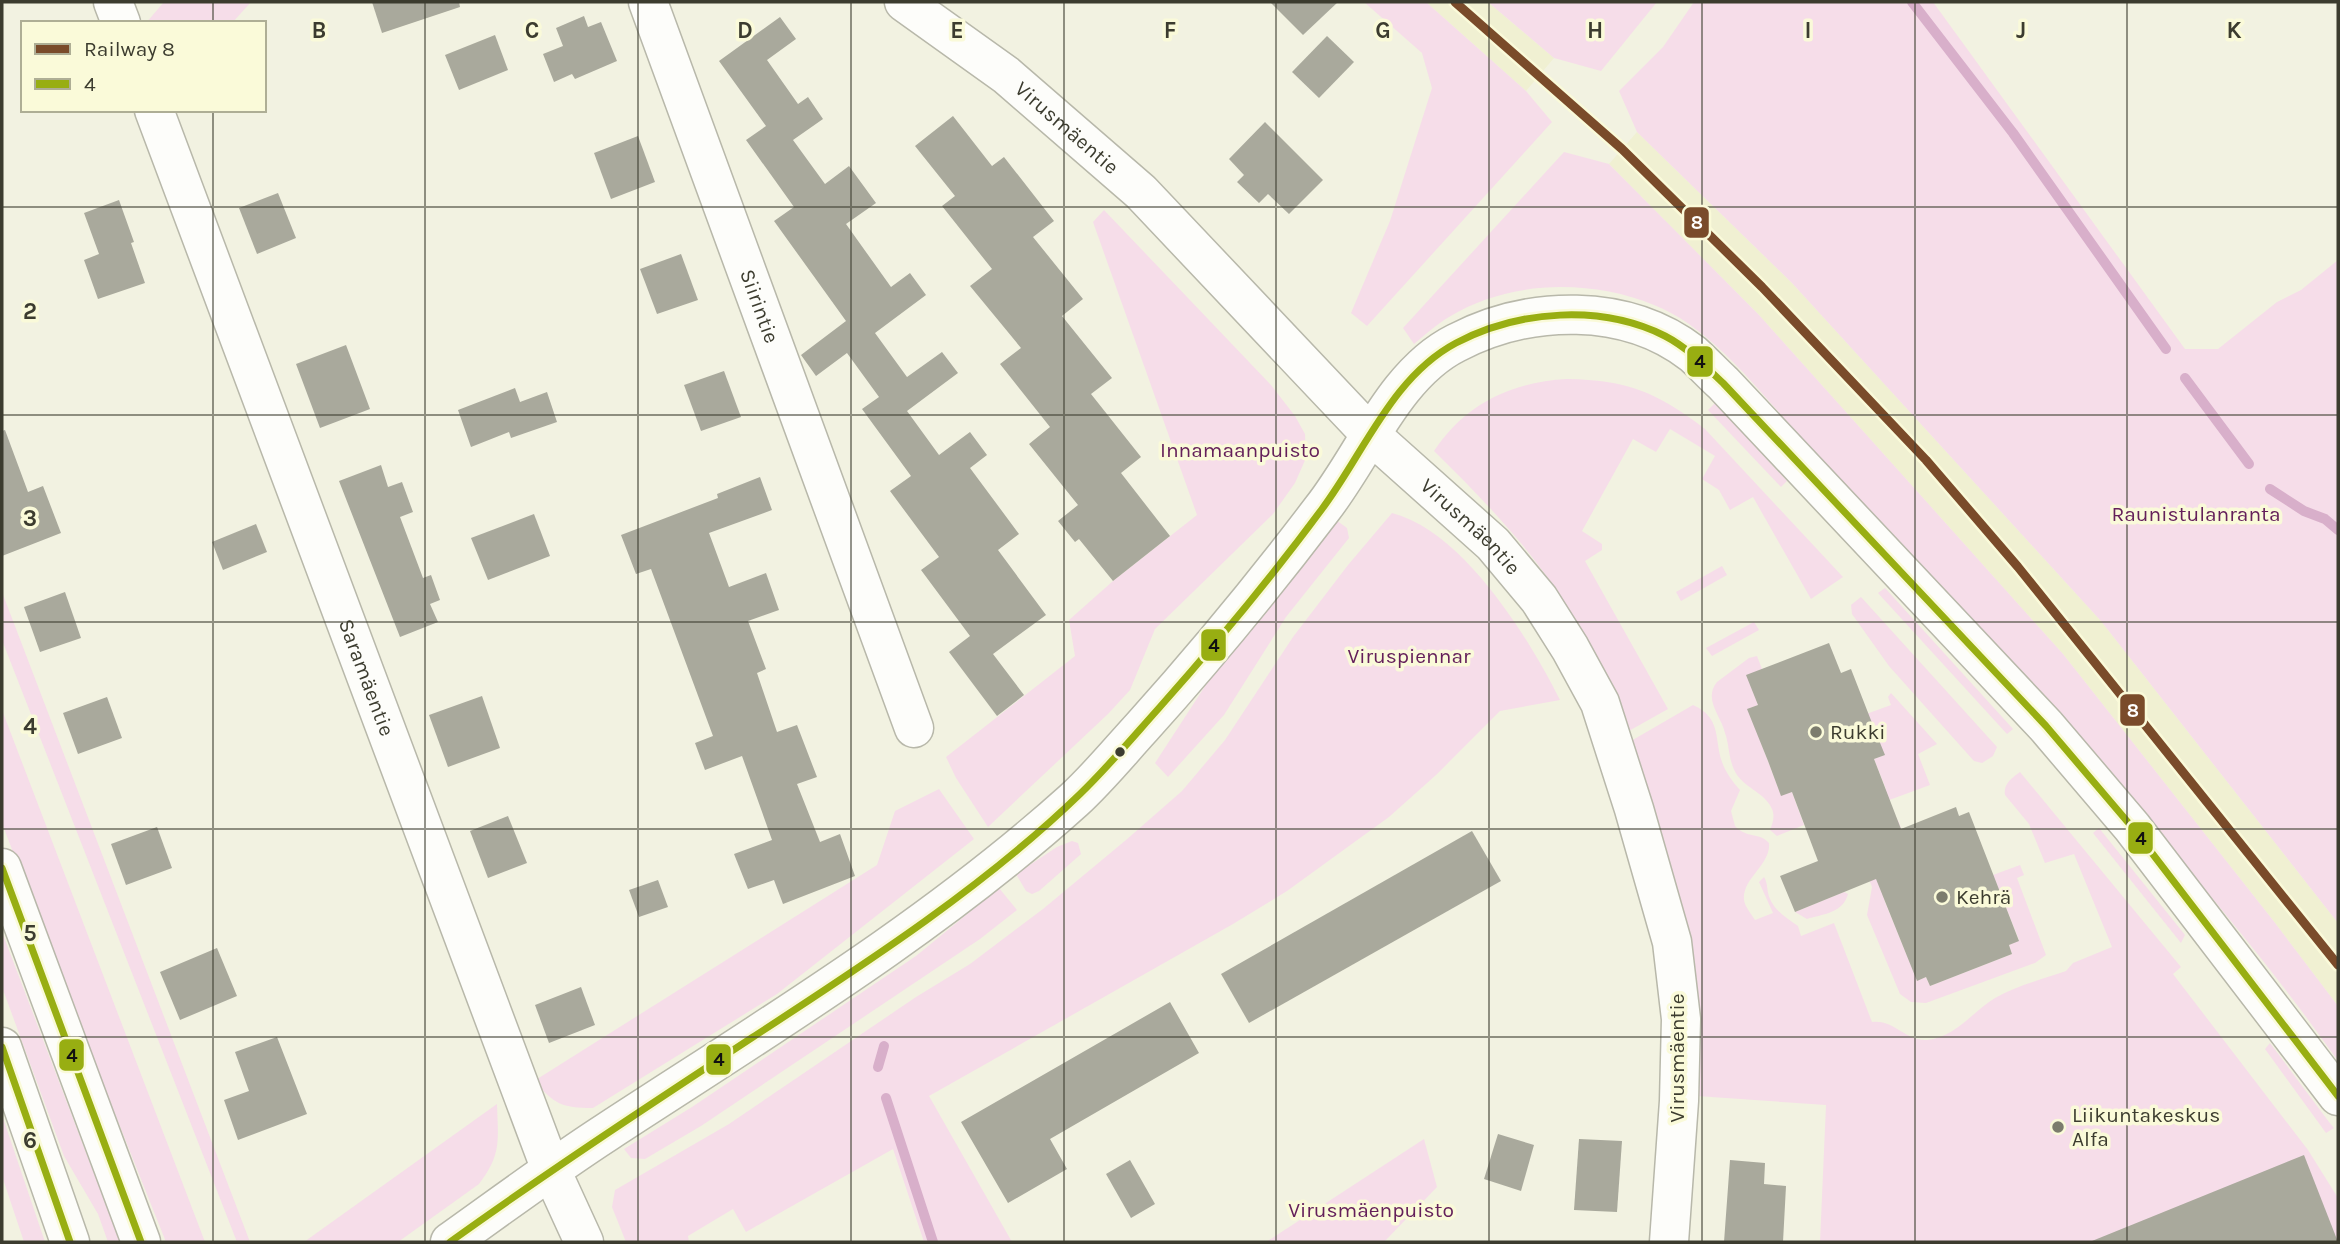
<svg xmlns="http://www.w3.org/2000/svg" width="2340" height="1244" font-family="Karla,sans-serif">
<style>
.built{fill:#f0f0d2}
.green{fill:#f6dde9}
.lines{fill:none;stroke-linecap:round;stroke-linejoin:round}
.stream{stroke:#d8afca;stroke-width:10}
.building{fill:#a9a99c}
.minor-casing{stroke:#b8b8aa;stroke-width:41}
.secondary-casing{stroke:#b8b8aa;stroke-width:41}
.minor{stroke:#fdfdfa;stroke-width:38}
.secondary{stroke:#fdfdfa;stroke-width:38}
.bus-1-casing{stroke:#fafad9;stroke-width:12}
.bus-1{stroke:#98ae12;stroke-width:7}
.rail-1-casing{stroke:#fafad9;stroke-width:14}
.rail-1{stroke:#7a4b2a;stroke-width:9}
.grid{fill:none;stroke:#3c3c2f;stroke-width:2;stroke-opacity:0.55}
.poi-dot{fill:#7c7c6d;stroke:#fafad9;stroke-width:2.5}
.bus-dot{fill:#3c3c2f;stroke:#fafad9;stroke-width:2.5}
.labels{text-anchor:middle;stroke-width:7;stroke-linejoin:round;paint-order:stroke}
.street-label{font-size:21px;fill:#3c3c2f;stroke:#fafad9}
.park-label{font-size:21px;fill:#64205a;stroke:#fafad9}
.poi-label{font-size:21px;fill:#3c3c2f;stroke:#fafad9;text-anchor:start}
.grid-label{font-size:23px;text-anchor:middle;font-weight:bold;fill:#3c3c2f;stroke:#fafad9;stroke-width:7;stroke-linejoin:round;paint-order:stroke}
.line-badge{stroke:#fafad9;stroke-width:2.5}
.badge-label{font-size:19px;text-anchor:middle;font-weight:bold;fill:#fff}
.pale-badge-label{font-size:19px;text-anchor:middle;font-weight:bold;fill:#111}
</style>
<rect width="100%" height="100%" fill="#f2f2e1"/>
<g class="built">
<polygon points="1426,2 1488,2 1554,58 1526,91"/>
<polygon points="1637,132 1792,283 2101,621 2338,923 2338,1006 2272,919 2063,654 1759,315 1609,164"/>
</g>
<g class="green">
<polygon points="164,2 251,2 232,23 146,23"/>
<polygon points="1364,2 1426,2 1526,91 1552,122 1367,326 1351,313 1390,221 1432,88 1422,53"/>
<polygon points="1488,2 1657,2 1601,71 1554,58"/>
<polygon points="1694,2 1933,2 2185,349 2218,349 2277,302 2301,290 2338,260 2338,923 2101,621 1792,283 1637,132 1619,91 1663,47"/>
<path d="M1564,152L1609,164L1759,315L2063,654L2272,919L2338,1006V1061C2254,942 2157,832 2061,723C1979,632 1899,540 1814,452C1769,404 1716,329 1654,305C1590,279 1509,280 1449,317C1437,324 1425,335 1414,344L1403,328Z"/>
<polygon points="1104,210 1271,385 1295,416 1305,434 1306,458 1295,483 1273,514 1155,629 1130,690 1109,713 988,827 956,778 946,757 1075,656 1069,620 1113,581 1197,515 1093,222"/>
<path d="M1567,379C1627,380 1657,392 1705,429L1843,577L1811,599L1753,497L1730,510L1719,490L1702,479L1715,456L1670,429L1656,452L1633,439L1582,531L1602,544V550L1585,561L1668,709L1627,732C1613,700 1601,665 1583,634C1546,564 1490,506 1434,451C1465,404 1511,382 1567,379Z"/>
<polygon points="1715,403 1787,481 1781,487 1708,410"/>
<path d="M1392,513C1463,531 1529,638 1560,700L1500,711L1436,775L1389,817L1287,891L1233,924L929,1096L1012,1242H924L893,1149L746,1232L733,1209L688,1236L689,1242H626L612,1207L615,1190L729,1124L916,997L970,964L1043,909L1126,840L1182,791L1225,740L1293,637L1348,565Z"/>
<polygon points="1336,520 1347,528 1349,538 1286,617 1224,715 1168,777 1155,763 1213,674"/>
<polygon points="1722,566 1727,575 1681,601 1676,592"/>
<polygon points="1885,588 2013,729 2007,734 1878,593"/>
<polygon points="2,592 250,1242 237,1242 2,640"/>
<polygon points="1861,597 1997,747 1993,756 1982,763 1974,761 1889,666 1852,614 1851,605"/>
<polygon points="1754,622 1759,630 1712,656 1706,648"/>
<path d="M1757,656L1762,669L1747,676L1758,705L1748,709L1781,795L1792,792L1804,825L1777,836L1770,830C1773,823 1775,816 1772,809C1766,794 1746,788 1737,775C1728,761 1730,747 1725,733C1721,716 1703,699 1717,682L1749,658Z"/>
<polygon points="1891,693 1937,744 1918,754 1930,785 1843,817 1839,807 1886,789 1874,759 1884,755 1871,721 1858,717 1891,705 1888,697"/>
<path d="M1693,705C1722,718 1714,739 1722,762C1726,773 1732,781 1740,790L1731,811L1735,826C1747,839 1760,832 1769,843C1771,865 1742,878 1744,900C1745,907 1752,915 1755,920L1773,913L1759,882L1764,877C1767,882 1767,886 1768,893C1772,909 1785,917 1798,926L1801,936L1834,923L1872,1022C1894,1019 1905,1041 1927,1040C1956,1037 1972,1012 1995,998C2016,986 2043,979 2066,971L2073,963L2112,947L2074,854L2045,863L2029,824L2005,795C2003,784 2012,778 2020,772L2181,967L2173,974L2308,1150L2338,1198V1242H1820L1826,1105L1697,1096L1631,741Z"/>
<polygon points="2,710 205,1242 166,1242 51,953 2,823"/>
<path d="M939,789L974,839L777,994L593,1108C561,1108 555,1104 534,1081L877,865L895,811Z"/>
<polygon points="1898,820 1901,828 1873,840 1885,902 1917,980 1926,977 1930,986 2012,954 2009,945 2019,940 1993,875 2020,865 2024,875 2017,878 2046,955 2035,963 1926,1003 1911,1002 1900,994 1867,915 1872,887 1856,846 1863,835"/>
<polygon points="2099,828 2185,935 2181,943 2093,833"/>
<polygon points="1072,841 1078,843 1081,854 1039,891 1032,894 1026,891 1016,874 1057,847"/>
<polygon points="999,888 1017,910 980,939 701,1126 645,1159 631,1158 624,1149 692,1107 916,956"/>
<path d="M1844,892L1848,894C1843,913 1823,914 1807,919L1795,912Z"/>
<polygon points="2,932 120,1242 108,1242 98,1214 64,1156 2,987"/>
<polygon points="2270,1043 2329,1122 2334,1128 2326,1133 2265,1049"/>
<path d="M497,1104C498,1140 502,1154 479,1184L398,1242H304Z"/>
<polygon points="2,1115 45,1242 24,1242 2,1176"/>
<polygon points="1424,1139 1437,1187 1384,1242 1266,1242"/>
</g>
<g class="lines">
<g class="stream">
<polyline points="1912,2 2013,133 2166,349"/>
<polyline points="2185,378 2249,464"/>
<polyline points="2270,489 2304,511 2325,519 2338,530"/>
<polyline points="878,1067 884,1046"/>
<polyline points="886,1098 933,1242"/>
</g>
</g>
<g class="building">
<polygon points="372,2 459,2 460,7 382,33"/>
<polygon points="1270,2 1338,2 1303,35"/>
<polygon points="584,16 588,27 601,22 617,61 575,79 572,74 554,82 543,54 563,46 556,28"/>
<polygon points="780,17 796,39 767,60 798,104 808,97 823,119 793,140 825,184 849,166 876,203 846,224 891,287 910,273 926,295 875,333 907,377 942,352 958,373 907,411 939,455 970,432 987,455 970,468 1019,534 998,550 1046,615 993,654 1024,695 997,716 949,652 970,636 921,570 939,557 890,491 911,476 862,409 879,397 847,353 816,376 801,355 846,321 774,221 794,207 746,140 766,126 719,61"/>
<polygon points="495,35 508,70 459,90 445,55"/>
<polygon points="1327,36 1354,62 1319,98 1292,72"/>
<polygon points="953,116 992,166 1004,157 1054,221 1033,237 1083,299 1062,316 1112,378 1091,394 1141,457 1121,473 1170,536 1113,581 1079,539 1075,542 1058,521 1078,505 1029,444 1050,427 1000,364 1021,348 970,286 992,269 942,206 955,196 915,146"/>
<polygon points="1265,122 1323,180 1289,214 1268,194 1259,203 1237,182 1244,175 1229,159"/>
<polygon points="638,136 655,182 611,199 594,153"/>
<polygon points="278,193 296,238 257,254 239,208"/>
<polygon points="119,200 134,242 131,243 145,283 98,299 84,260 99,254 84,213"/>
<polygon points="681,254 698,300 657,314 640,269"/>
<polygon points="346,345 370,409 320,428 296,364"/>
<polygon points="724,371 741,417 701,431 684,385"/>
<polygon points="515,388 520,402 547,392 557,422 511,438 509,432 471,447 458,410"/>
<polygon points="5,430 28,492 43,486 61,533 2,556 2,431"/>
<polygon points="381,465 388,487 402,482 413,512 400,517 423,578 431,575 440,600 430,604 438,622 400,637 339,481"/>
<polygon points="760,477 772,510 709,533 729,587 766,573 779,610 748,621 766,669 757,673 777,732 797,725 817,777 797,784 820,842 840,834 855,876 783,904 774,880 748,889 734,854 772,840 742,756 705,770 695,743 713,736 651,569 636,574 621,535 718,498 717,494"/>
<polygon points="534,514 550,556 488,580 471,538"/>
<polygon points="256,524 267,552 223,570 212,542"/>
<polygon points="65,592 81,638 40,652 24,607"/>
<polygon points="1829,643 1841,673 1851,669 1874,728 1885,755 1874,759 1901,829 1956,807 1959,816 1969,812 2019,941 2009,945 2012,954 1930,986 1926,977 1917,981 1876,879 1795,912 1780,876 1818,861 1792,792 1781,796 1768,761 1747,709 1758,705 1746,675"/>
<polygon points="482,696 500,748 448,767 429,715"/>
<polygon points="107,697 122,738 78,754 63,713"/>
<polygon points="508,816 527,863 488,878 470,831"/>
<polygon points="157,827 172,868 126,885 111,844"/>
<polygon points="1472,831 1501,881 1249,1023 1221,974"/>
<polygon points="658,880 668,907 639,917 629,890"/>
<polygon points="217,948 237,996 180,1020 160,972"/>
<polygon points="581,987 595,1025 549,1043 535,1005"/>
<polygon points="1170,1002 1199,1053 1050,1139 1067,1169 1008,1203 961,1122"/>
<polygon points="277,1037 307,1114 238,1140 224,1100 249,1091 235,1052"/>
<polygon points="1498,1134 1534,1145 1521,1191 1484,1179"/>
<polygon points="1579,1139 1622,1141 1617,1212 1574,1210"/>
<polygon points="2304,1155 2338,1242 2092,1242 2092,1241"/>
<polygon points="1130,1160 1155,1204 1131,1218 1106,1174"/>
<polygon points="1730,1160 1765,1163 1764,1184 1786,1186 1783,1242 1724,1242"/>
</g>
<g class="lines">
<defs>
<g id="minor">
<polyline points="113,2 121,23"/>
<path id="s1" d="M648,2L914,728"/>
<path id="s2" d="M904,2L1006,75L1141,192L1371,435L1493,544L1539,599L1570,648L1600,703L1634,809L1672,942L1681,1019L1679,1101L1669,1242"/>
<path id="s3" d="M154,110L551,1170L584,1242"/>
<path d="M450,1242C502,1205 553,1167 607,1132C766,1028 932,928 1074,800C1098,778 1120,751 1142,727C1205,657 1265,584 1322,509C1364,456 1394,374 1456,343C1529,305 1626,302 1693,354C1703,363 1713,374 1723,383L2046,726L2132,827L2338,1096"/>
</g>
<g id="secondary">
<polyline points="2,868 141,1242"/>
<polyline points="2,1047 70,1242"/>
</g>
</defs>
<use href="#minor" class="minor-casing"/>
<use href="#secondary" class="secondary-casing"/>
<use href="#minor" class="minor"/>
<use href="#secondary" class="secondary"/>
<defs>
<g id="bus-1">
<polyline points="2,868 141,1242"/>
<polyline points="2,1047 70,1242"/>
<path d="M450,1242C549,1171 651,1104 753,1037C865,964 984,887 1080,794C1108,767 1133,737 1159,708C1216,644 1271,578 1322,509C1364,453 1392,377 1456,343C1519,310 1601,304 1665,336C1688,348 1705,366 1723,383L2046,726L2132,827L2338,1096"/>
</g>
</defs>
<use href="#bus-1" class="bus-1-casing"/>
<use href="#bus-1" class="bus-1"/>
<defs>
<polyline id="rail-1" points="1455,2 1622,149 1762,287 1926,460 2018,567 2338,965"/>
</defs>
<use href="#rail-1" class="rail-1-casing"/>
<use href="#rail-1" class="rail-1"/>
</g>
<path class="grid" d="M213,2V23M425,2V1242M638,2V1242M851,2V1242M1064,2V1242M1276,2V1242M1489,2V1242M1702,2V1242M1915,2V1242M2127,2V1242M213,110V1242M2,207H2338M2,415H2338M2,622H2338M2,829H2338M2,1037H2338"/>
<g class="poi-dot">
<circle cx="1816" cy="732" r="7"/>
<circle cx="1942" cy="897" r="7"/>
<circle cx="2058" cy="1127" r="7"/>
</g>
<circle class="bus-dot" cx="1120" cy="752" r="6"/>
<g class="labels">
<g class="street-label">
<text dy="7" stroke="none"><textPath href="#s2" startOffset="206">Virusmäentie</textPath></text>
<text dy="7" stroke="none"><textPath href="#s1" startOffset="324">Siirintie</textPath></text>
<text dy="7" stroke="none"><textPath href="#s2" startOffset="774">Virusmäentie</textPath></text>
<text dy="7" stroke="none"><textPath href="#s3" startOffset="606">Saramäentie</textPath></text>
<text transform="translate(1677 1058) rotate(-90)" y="7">Virusmäentie</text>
</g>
<g class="park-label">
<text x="1240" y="457">Innamaanpuisto</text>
<text x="2196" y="521">Raunistulanranta</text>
<text x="1409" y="663">Viruspiennar</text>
<text x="1371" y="1217">Virusmäenpuisto</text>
</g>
<g class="poi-label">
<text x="1830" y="739">Rukki</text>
<text x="1956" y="904">Kehrä</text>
<text x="2072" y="1122">Liikuntakeskus<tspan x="2072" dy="24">Alfa</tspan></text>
</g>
</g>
<g class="grid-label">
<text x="319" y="38">B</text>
<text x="532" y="38">C</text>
<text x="745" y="38">D</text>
<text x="957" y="38">E</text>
<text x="1170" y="38">F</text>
<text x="1383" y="38">G</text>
<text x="1595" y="38">H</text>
<text x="1808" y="38">I</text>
<text x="2021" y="38">J</text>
<text x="2234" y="38">K</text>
<text x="30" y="319">2</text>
<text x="30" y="526">3</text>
<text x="30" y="734">4</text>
<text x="30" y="941">5</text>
<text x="30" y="1148">6</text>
</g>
<g class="line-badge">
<rect x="1683" y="206" width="27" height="33" rx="7" fill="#7a4b2a"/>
<rect x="1686" y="345" width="28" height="33" rx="7" fill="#98ae12"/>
<rect x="1200" y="628" width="27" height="34" rx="7" fill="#98ae12"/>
<rect x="2119" y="693" width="27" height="34" rx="7" fill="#7a4b2a"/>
<rect x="2127" y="821" width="27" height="34" rx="7" fill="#98ae12"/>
<rect x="58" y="1038" width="27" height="34" rx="7" fill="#98ae12"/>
<rect x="705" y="1043" width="27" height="33" rx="7" fill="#98ae12"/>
</g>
<g class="badge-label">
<text x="1697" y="229">8</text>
<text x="2133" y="717">8</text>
</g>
<g class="pale-badge-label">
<text x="1700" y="368">4</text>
<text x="1214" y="652">4</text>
<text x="2141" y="845">4</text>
<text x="72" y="1062">4</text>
<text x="719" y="1066">4</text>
</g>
<rect width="2340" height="1244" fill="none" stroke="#3c3c2f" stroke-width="7"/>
<rect x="21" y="21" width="245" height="91" fill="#fafad9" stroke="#aeae95" stroke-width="2"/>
<rect x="35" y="44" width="35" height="10" fill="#7a4b2a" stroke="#aeae95" stroke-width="2"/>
<text x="84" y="56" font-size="21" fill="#3c3c2f">Railway 8</text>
<rect x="35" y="79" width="35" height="10" fill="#98ae12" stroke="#aeae95" stroke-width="2"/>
<text x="84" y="91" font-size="21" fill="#3c3c2f">4</text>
</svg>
